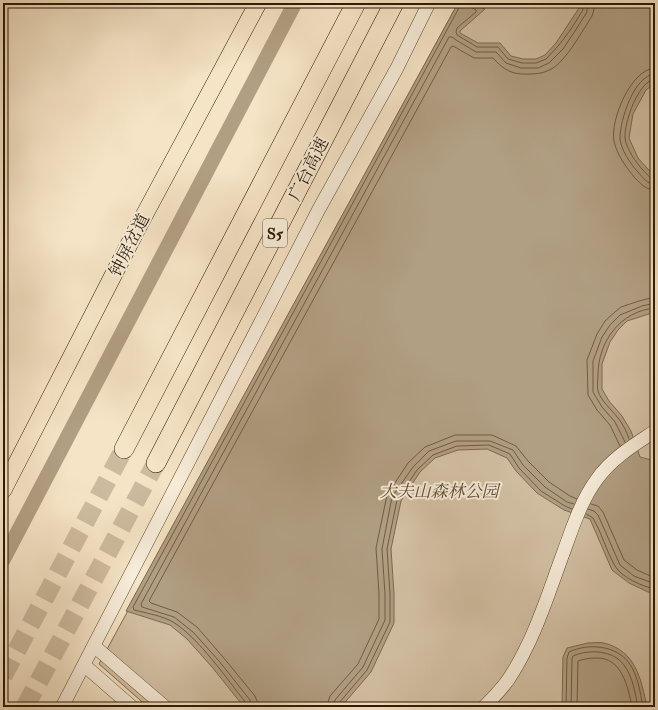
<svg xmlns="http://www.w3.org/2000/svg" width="658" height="710" font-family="'IM FELL Double Pica','Noto Serif SC',serif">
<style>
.green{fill:#d3c1a5;stroke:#806d54}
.water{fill:#b19f83;stroke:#7c694f}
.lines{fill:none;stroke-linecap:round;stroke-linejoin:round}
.shore{stroke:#6f5c42;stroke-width:1}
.canal{stroke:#b19f83;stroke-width:15}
.highway-tunnel{stroke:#cdbb9f;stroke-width:19;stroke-dasharray:19 10;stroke-linecap:butt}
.minor-casing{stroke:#5f4c33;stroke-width:14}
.major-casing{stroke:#2d1902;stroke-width:18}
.highway-casing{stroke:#2d1902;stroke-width:20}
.minor{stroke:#f8edda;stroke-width:13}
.major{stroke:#f5e4c6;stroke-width:17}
.highway{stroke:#f5e4c6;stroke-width:19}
.labels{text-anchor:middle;stroke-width:4;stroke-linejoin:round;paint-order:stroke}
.shield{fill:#f8edda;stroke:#6a5943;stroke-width:1}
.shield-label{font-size:16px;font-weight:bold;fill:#2d1902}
.street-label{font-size:17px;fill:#2d1902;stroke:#f8edda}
.park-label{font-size:17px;font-style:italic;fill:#5f4b33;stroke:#f8edda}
</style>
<rect width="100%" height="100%" fill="#f5e4c6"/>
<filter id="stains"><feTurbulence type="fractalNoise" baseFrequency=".005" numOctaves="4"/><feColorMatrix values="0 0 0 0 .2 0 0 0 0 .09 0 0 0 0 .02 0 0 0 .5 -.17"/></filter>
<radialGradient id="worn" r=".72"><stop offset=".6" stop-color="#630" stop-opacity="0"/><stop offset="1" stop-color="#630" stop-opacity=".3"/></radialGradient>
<polygon class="green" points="458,3 655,3 655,707 148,707 99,664"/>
<g class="water">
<polygon points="458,3 475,5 485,9 460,31 460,33 478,43 500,43 511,56 523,59 536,59 545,55 556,43 579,8 578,3 655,3 655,83 646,90 633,114 629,138 638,158 655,177 655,312 627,321 618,330 610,342 602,364 602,389 609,401 622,416 631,431 640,457 655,461 655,593 648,592 629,583 612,570 590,519 564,510 537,493 516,471 507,458 487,449 458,450 435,458 420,472 401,501 391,549 394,594 394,623 371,672 341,707 244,707 212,667 187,639 170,625 126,611"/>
<path d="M588,643C593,643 599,642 604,643C636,651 641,679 647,707H562L563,657L567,648Z"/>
</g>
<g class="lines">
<g class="shore">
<polyline points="471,3 471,7 476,10 476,12 457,28 456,32 457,35 477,47 498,47 508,59 522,63 536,63 546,59 559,45 571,29 583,10 582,3"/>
<path d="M655,68C631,69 610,120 614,141C617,155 626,167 635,178C641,184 646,190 655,190"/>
<path d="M655,74C634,75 620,120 620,138C620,148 631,165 638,172C643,178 647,184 655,184"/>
<path d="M655,79C638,81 624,123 625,138C626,148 636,163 643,170C647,174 650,179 655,179"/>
<path d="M629,439C627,432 623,424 618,418C611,409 601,401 598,391C597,386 598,380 598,375C598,342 620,311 655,308"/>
<polyline points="625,442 615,422 602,407 593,392 593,361 602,337 610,325 620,315 642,306 655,303"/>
<polyline points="620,446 610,425 597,410 588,395 587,360 597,334 605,321 616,311 621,307 639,301 655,297"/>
<polyline points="591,504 598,506 603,512 624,560 637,570 655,578"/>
<polyline points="588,509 594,511 598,515 620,565 634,576 655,584"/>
<path d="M586,514L593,518C602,533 606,551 615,566C621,577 643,587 655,589"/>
<path d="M247,707L246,703C227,679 199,638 173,622C163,616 146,613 134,610L133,607L460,6L461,3"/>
<polyline points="252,707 250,700 219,661 193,632 174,617 142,607 141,604 449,37 452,37 456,40 476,52 496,52 506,63 521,68 538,68 549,63 563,49 575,31 587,12 587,3"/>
<path d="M258,707L257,701L255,696L223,657L197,627L177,612L151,603L149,601L451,47L453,46L474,58H493C504,70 512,75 529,74C537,74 545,73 553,68C567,59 583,30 592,16L594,9V3"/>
<polyline points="327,707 328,702 330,696 358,664 379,619 379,594 376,548 387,495 408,463 425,447 455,435 492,435 516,446 528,461 549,482 570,496 577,499"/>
<polyline points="333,707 335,700 363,667 385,620 385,594 382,549 392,497 413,467 429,451 456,441 490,441 513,450 523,465 545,487 567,502 574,504"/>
<polyline points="338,707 339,703 367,670 390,622 390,594 387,549 397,500 417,470 433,455 457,446 489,445 510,454 519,468 541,491 565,506 572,509"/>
<path d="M566,707L567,658L569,652C588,643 616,645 629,663C638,675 640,692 643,707"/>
<path d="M571,707L572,659L573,656C589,649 613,650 624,665C633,677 635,693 638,707"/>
<path d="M577,707L578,661C583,659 590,658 596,658C622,657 628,687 632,707"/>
</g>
<polyline class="canal" points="3,560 295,3"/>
<g class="highway-tunnel">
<polyline points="3,676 124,449"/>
<polyline points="25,707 156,463"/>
</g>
<defs>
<g id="minor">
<polyline points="94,646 165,707"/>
<polyline points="84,665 132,707"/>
<polyline points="62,707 319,209 397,68 429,3"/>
<path d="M484,707C493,698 503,688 510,677C535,638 548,594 564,551C573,526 581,501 597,479C612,458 634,445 655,431"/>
</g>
<polyline id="major" points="3,490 139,225 258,3"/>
<g id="highway">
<polyline points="124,449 356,3"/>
<polyline points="156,463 394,3"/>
</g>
</defs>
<use href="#minor" class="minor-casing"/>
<use href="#major" class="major-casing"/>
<use href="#highway" class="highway-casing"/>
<use href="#minor" class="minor"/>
<use href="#major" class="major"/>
<use href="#highway" class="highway"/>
</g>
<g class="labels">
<rect class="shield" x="263" y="219" width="24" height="28" rx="3"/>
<g class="shield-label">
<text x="275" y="239">S5</text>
</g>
<g class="street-label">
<text transform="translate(308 169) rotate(-63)" y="6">广台高速</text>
<text transform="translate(129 245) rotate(-63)" y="6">钟屏岔道</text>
</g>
<g class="park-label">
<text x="439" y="497">大夫山森林公园</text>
</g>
</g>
<rect width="658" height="710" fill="none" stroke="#f5e4c6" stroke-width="16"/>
<rect x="4" y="4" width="650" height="702" fill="none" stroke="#2d1902" stroke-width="2"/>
<rect x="8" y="8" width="642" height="694" fill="none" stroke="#2d1902"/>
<rect width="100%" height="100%" filter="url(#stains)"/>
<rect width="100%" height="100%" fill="url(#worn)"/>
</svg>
